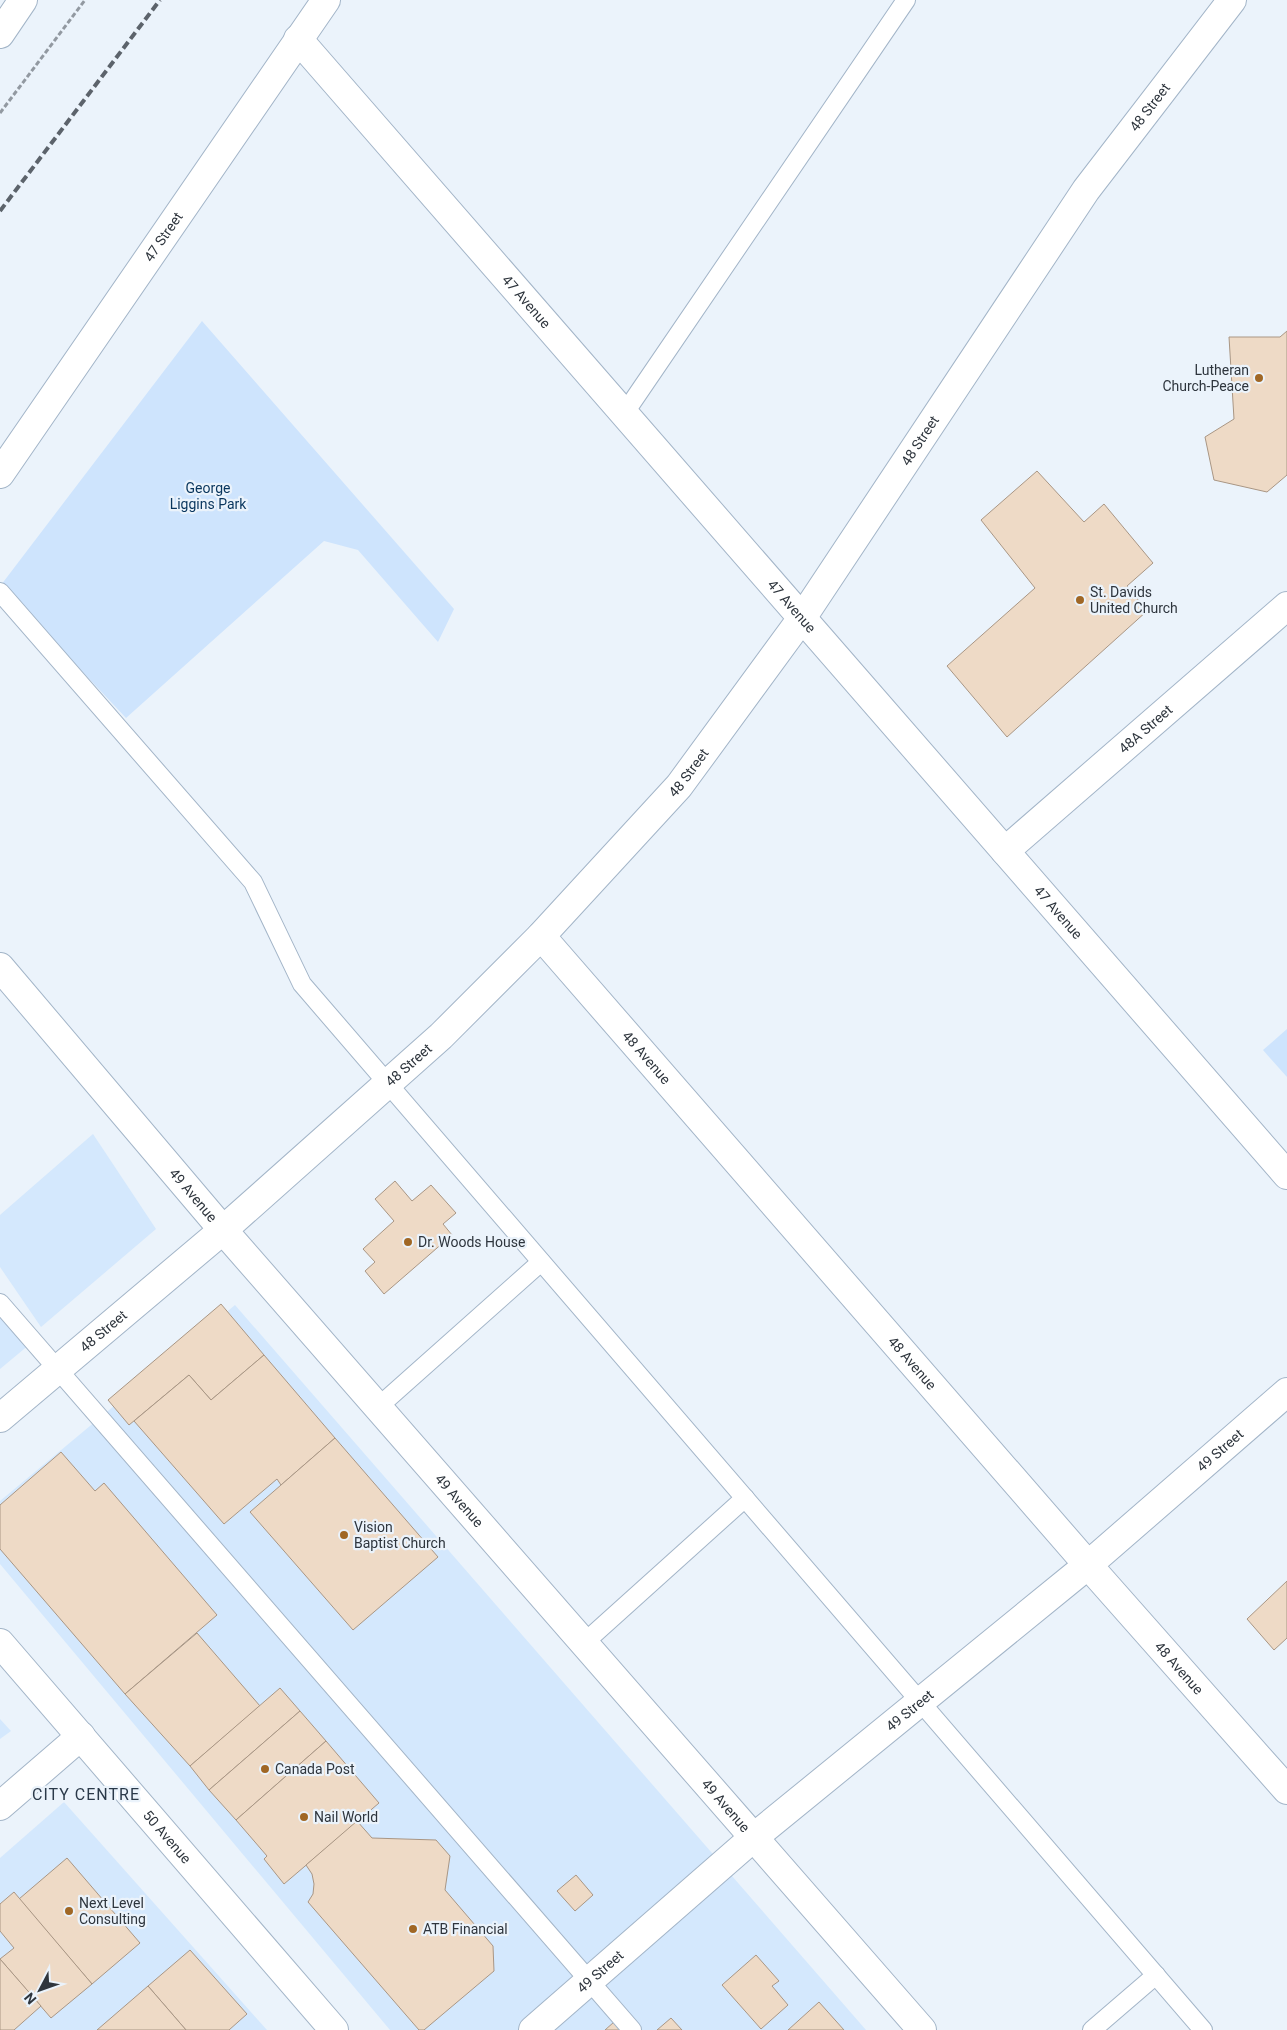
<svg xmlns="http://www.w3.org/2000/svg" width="1287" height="2030" font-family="Roboto,sans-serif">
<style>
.built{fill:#d4e8fd}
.green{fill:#cee4fd}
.building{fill:#eedac6;stroke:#a99684}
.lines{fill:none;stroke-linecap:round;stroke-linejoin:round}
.lane-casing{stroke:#a3b5c8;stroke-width:20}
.street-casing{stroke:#a3b5c8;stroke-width:30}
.secondary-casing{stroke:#a3b5c8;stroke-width:30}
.path{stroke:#9299a1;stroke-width:3;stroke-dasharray:5 2.5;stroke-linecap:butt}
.lane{stroke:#fff;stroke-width:18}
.street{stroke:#fff;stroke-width:28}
.secondary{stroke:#fff;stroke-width:28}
.rail{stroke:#5c636b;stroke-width:4;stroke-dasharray:8 4;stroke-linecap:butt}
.poi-dot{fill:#a06725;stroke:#ebf3fb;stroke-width:2}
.labels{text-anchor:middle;stroke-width:4.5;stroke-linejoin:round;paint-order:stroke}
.street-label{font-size:14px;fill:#2e353d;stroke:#ebf3fb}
.poi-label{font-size:14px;fill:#2e353d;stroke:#ebf3fb;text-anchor:start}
.park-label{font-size:14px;fill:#08355d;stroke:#ebf3fb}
.quarter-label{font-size:16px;letter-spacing:1px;fill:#2a3949;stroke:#ebf3fb}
</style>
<rect width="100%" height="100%" fill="#ebf3fb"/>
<g class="built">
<polygon points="93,1134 156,1229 41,1327 0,1267 0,1215"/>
<polygon points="235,1305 866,2030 390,2030 0,1564 0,1501"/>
<polygon points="0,1308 30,1344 0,1369"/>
<polygon points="0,1719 11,1731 0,1739"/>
<polygon points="64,1802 267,2030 0,2030 0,1858"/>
</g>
<g class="green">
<polygon points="202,321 454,609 438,642 358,550 324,541 126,718 1,585"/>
<polygon points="1287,1029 1287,1077 1263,1050"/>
</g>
<g class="building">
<polygon points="1287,331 1287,475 1267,492 1214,480 1205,437 1234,419 1229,337 1280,337"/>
<polygon points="1037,471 1084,522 1104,504 1153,563 1127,586 1147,611 1007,737 947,666 1035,588 981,520"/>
<polygon points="395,1181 412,1201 431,1185 456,1213 443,1224 452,1235 384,1294 365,1271 375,1262 363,1249 394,1221 375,1199"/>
<polygon points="221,1304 264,1355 211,1400 189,1375 129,1425 108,1400"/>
<polygon points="264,1355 335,1438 281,1485 277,1479 224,1524 134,1421 189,1375 211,1400"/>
<polygon points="335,1438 438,1557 353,1630 250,1512"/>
<polygon points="61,1452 95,1491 104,1483 217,1615 125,1694 0,1549 0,1505"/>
<polygon points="1287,1581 1287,1638 1274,1650 1247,1619"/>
<polygon points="197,1633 260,1706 190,1766 125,1694"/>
<polygon points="280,1688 300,1711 209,1790 190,1766"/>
<polygon points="300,1711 326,1741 236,1820 209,1790"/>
<polygon points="326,1741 379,1803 284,1884 264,1859 267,1856 236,1820"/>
<polygon points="357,1821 372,1838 436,1840 450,1856 445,1890 493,1946 494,1971 424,2030 419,2030 308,1902 313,1894 314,1884 312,1874 306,1865"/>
<polygon points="67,1858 140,1943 92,1984 19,1899"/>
<polygon points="576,1875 593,1895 575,1911 557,1891"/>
<polygon points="14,1892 92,1984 51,2018 0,1959 14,1948 0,1931 0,1904"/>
<polygon points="190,1950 247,2014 229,2030 186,2030 148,1986"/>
<polygon points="756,1955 779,1981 772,1986 788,2005 761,2029 722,1985"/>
<polygon points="0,1959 41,2006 14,2030 0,2030"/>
<polygon points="148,1986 186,2030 97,2030"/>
<polygon points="819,2002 844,2030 788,2030"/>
<polygon points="671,2018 682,2030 657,2030"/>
<polygon points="614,2022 621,2030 605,2030"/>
</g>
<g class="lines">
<defs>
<g id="lane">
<polyline points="624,414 906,0"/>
<polyline points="0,592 253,882 302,984 1203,2030"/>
<polyline points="0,1303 632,2030"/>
<polyline points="377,1408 541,1262"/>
<polyline points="584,1643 745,1498"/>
<polyline points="1092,2030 1156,1975"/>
</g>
<g id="street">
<path id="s1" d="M298,39L1287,1175"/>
<path id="s2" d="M0,474L326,0"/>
<path id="s3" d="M1005,851L1287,606"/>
<path id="s4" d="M541,936L1088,1565L1287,1790"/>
<path id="s5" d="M0,967L223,1230L922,2030"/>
<path id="s6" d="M0,1418L223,1230L441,1036L541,936L679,786L802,618L1086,190L1232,0"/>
<polyline points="0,1806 81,1736"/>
<path id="s7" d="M533,2030L753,1838L1088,1565L1287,1392"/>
</g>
<g id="secondary">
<polyline points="0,34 23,0"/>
<path id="s8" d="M0,1643L334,2030"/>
</g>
</defs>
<use href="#lane" class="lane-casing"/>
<use href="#street" class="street-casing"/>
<use href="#secondary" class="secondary-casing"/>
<polyline class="path" points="0,113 85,0"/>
<use href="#lane" class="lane"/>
<use href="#street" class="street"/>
<use href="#secondary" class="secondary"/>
<polyline class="rail" points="0,211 160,0"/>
</g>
<g class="poi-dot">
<circle cx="1259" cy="378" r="5"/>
<circle cx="1080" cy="600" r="5"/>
<circle cx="408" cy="1242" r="5"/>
<circle cx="344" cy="1535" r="5"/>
<circle cx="265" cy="1769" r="5"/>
<circle cx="304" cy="1817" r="5"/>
<circle cx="69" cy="1911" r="5"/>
<circle cx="413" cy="1929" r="5"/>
</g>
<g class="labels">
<g class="street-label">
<text dy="5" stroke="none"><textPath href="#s6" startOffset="1755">48 Street</textPath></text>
<text dy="5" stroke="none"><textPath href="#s2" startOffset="288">47 Street</textPath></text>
<text dy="5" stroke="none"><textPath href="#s1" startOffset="348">47 Avenue</textPath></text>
<text dy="5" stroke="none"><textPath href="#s6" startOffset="1350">48 Street</textPath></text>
<text dy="5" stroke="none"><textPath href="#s1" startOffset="752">47 Avenue</textPath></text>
<text dy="5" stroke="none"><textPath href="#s3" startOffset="186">48A Street</textPath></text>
<text dy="5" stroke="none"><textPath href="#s6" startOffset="945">48 Street</textPath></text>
<text dy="5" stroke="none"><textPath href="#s1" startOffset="1158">47 Avenue</textPath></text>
<text dy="5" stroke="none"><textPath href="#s4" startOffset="161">48 Avenue</textPath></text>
<text dy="5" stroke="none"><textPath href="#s6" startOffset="540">48 Street</textPath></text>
<text dy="5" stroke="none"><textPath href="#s5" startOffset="299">49 Avenue</textPath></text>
<text dy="5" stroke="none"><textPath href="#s6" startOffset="135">48 Street</textPath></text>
<text dy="5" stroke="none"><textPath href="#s4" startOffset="566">48 Avenue</textPath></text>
<text dy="5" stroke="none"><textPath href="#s7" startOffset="899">49 Street</textPath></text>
<text dy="5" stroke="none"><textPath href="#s5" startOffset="704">49 Avenue</textPath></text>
<text dy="5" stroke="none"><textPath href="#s4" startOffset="971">48 Avenue</textPath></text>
<text dy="5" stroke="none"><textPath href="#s7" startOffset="494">49 Street</textPath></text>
<text dy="5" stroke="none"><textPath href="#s5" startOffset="1109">49 Avenue</textPath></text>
<text dy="5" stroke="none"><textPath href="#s8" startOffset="256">50 Avenue</textPath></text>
<text dy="5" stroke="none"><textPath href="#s7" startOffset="89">49 Street</textPath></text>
</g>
<g class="poi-label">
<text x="1249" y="375" text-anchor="end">Lutheran<tspan x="1249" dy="16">Church-Peace</tspan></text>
<text x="1090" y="597">St. Davids<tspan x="1090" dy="16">United Church</tspan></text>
<text x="418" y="1247">Dr. Woods House</text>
<text x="354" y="1532">Vision<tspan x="354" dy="16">Baptist Church</tspan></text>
<text x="275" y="1774">Canada Post</text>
<text x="314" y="1822">Nail World</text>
<text x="79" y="1908">Next Level<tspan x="79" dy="16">Consulting</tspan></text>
<text x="423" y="1934">ATB Financial</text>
</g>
<g class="park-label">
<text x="208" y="493">George<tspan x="208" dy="16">Liggins Park</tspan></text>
</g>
<g class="quarter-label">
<text x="86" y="1800">CITY CENTRE</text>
</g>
</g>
<g transform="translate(40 1990) rotate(229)" stroke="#ebf3fb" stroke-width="4" paint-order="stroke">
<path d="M0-4L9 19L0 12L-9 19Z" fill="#2e353d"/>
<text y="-8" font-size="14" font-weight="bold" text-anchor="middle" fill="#2e353d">N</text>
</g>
</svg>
